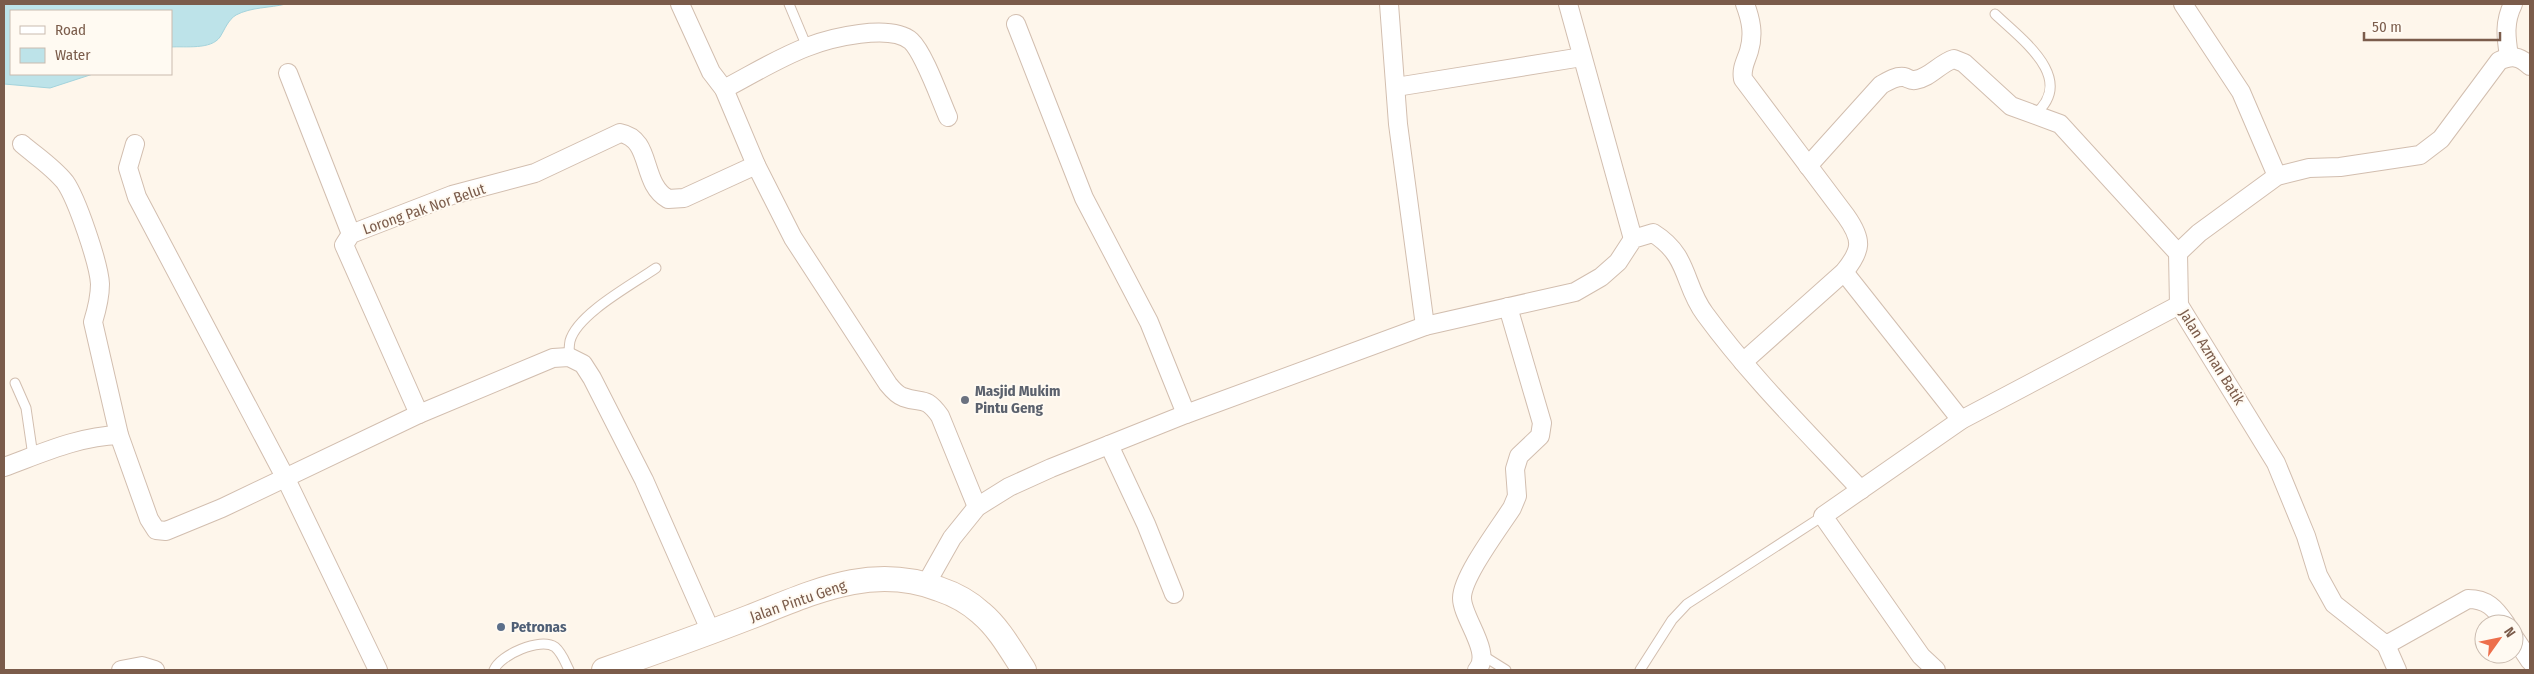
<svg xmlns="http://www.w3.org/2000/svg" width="2534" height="674" font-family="'Fira Sans Condensed',sans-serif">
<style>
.water{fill:#bde3e9;stroke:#a3d3dc}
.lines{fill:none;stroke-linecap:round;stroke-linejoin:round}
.service-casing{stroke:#d2beaf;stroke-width:11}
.minor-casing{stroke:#d2beaf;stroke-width:20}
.secondary-casing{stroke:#d7c0ae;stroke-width:26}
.service{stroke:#fff;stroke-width:9}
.minor{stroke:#fff;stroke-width:18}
.secondary{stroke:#fff;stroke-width:24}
.worship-dot{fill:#6b7280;stroke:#fffaf2;stroke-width:2}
.service-dot{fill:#5c6f8a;stroke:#fffaf2;stroke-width:2}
.labels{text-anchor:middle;stroke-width:4;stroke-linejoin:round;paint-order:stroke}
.street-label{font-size:15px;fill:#7b5c4b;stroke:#fffaf2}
.worship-label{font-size:15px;font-weight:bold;fill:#5b616d;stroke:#fffaf2;text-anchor:start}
.service-label{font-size:15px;font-weight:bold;fill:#4e5e75;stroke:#fffaf2;text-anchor:start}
</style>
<rect width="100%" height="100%" fill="#fef6eb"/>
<path class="water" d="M4,4H286C270,8 251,7 236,15C228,20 225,29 220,37C211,50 185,46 171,47V11H11V74H93L50,88L4,84Z"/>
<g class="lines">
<defs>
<g id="service">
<polyline points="789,4 807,47"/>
<path d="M1995,14C2021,39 2078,79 2034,115"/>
<path d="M569,357C569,352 569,346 570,341C577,314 633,284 656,268"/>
<polyline points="15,383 26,408 33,456"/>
<polyline points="1482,655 1506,670"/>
<path d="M494,670C500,655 540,637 555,647C562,653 565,662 569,670"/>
<polyline points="1640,670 1672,620 1687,604 1823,516"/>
</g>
<g id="minor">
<path d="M680,4L711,72L724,89L756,165L793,238L888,384C892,389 897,395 903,397C922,404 925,395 940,416L977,507"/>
<polyline points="1389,4 1398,124 1425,326"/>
<polyline points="1568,4 1633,239"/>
<polyline points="2183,4 2241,92 2277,176"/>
<polyline points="1016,24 1084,198 1149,322 1186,414"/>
<path d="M2509,56C2506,37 2504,22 2513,4"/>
<polyline points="288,73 351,234"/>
<polyline points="1396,87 1582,57"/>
<path d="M724,89C751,75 778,58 807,47C830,38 890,23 911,41C924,53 940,99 948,117"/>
<path d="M22,144C36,156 53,167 65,182C77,199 99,264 100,284C100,298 97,309 93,322L119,435L149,519L156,530L166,531L222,508L419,414L553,358L569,357L583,364L592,378L644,480L711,632"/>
<polyline points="135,144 128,168 137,197 285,477 378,670"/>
<path d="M1808,166L1881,85C1888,81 1895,76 1904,77C1908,78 1911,81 1915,80C1930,78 1940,63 1954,59L1964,63L2011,106L2060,124L2178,253L2179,305L2276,463L2306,536L2318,575L2334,604L2386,645L2468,599C2487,599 2495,608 2506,624"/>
<path d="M2178,253L2199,233L2277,176L2309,168L2340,167L2420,155L2441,139L2499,61C2512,55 2519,56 2530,66"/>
<polyline points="1844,272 1961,420"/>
<path d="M1743,362L1844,272C1862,250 1863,240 1846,216L1743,79C1741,68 1746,61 1749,51C1754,34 1751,20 1745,4"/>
<path d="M419,414L344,245L351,234L452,195L535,173L620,133C653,139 640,183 668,199L684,198L756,165"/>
<polyline points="1109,445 1146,524 1174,594"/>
<path d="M4,467C40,454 79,436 119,435"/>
<path d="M926,584L952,538L977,507L1009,487L1051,468L1186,414L1425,326L1575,292L1601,277L1618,262L1633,239L1653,233C1690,256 1683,285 1705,314C1751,377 1808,433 1861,490"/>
<polyline points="2514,637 2530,661"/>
<polyline points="2386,645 2397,670"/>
<polyline points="121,670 142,666 155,670"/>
<path d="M1477,670C1493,653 1462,618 1462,598C1462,577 1499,528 1512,508L1517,496L1515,469L1519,456L1540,436L1542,423L1508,307"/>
<polyline points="1936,670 1921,656 1823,516 1961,420 2179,305"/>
</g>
<path id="secondary" d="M604,670C653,653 701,636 750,617C812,593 871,563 939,589C954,594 969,602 981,613C999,628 1011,650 1024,670"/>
</defs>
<use href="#service" class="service-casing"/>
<use href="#minor" class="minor-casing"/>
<use href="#secondary" class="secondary-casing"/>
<use href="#service" class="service"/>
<use href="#minor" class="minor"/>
<use href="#secondary" class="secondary"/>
</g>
<circle class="worship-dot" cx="965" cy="400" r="5"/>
<circle class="service-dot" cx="501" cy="627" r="5"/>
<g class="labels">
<g class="street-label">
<text transform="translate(424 209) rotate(-19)" y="5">Lorong Pak Nor Belut</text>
<text transform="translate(2212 357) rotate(58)" y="5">Jalan Azman Batik</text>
<text transform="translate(798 601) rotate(-19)" y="5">Jalan Pintu Geng</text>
</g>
<g class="worship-label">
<text x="975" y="396">Masjid Mukim<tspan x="975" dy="17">Pintu Geng</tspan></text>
</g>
<g class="service-label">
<text x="511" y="632">Petronas</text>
</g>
</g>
<rect width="2534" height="674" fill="none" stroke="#7b5c4b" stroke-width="10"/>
<rect x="10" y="10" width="162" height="65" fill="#fffaf2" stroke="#cabbaf"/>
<rect x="20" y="26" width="25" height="8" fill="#ffffff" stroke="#cabbaf"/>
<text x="55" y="35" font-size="15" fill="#7b5c4b">Road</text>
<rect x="20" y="48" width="25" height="15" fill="#bde3e9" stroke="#cabbaf"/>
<text x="55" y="60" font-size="15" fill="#7b5c4b">Water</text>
<g transform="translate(2499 639) rotate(57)"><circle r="24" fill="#fffaf2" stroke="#cabbaf"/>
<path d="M0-4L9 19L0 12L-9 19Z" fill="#ed6f4b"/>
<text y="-8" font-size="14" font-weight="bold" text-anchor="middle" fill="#7b5c4b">N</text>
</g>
<path d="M2364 32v8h136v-8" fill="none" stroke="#7b5c4b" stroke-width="2.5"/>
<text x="2372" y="32" font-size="15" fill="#7b5c4b" stroke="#fffaf2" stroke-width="4" paint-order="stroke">50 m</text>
</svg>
